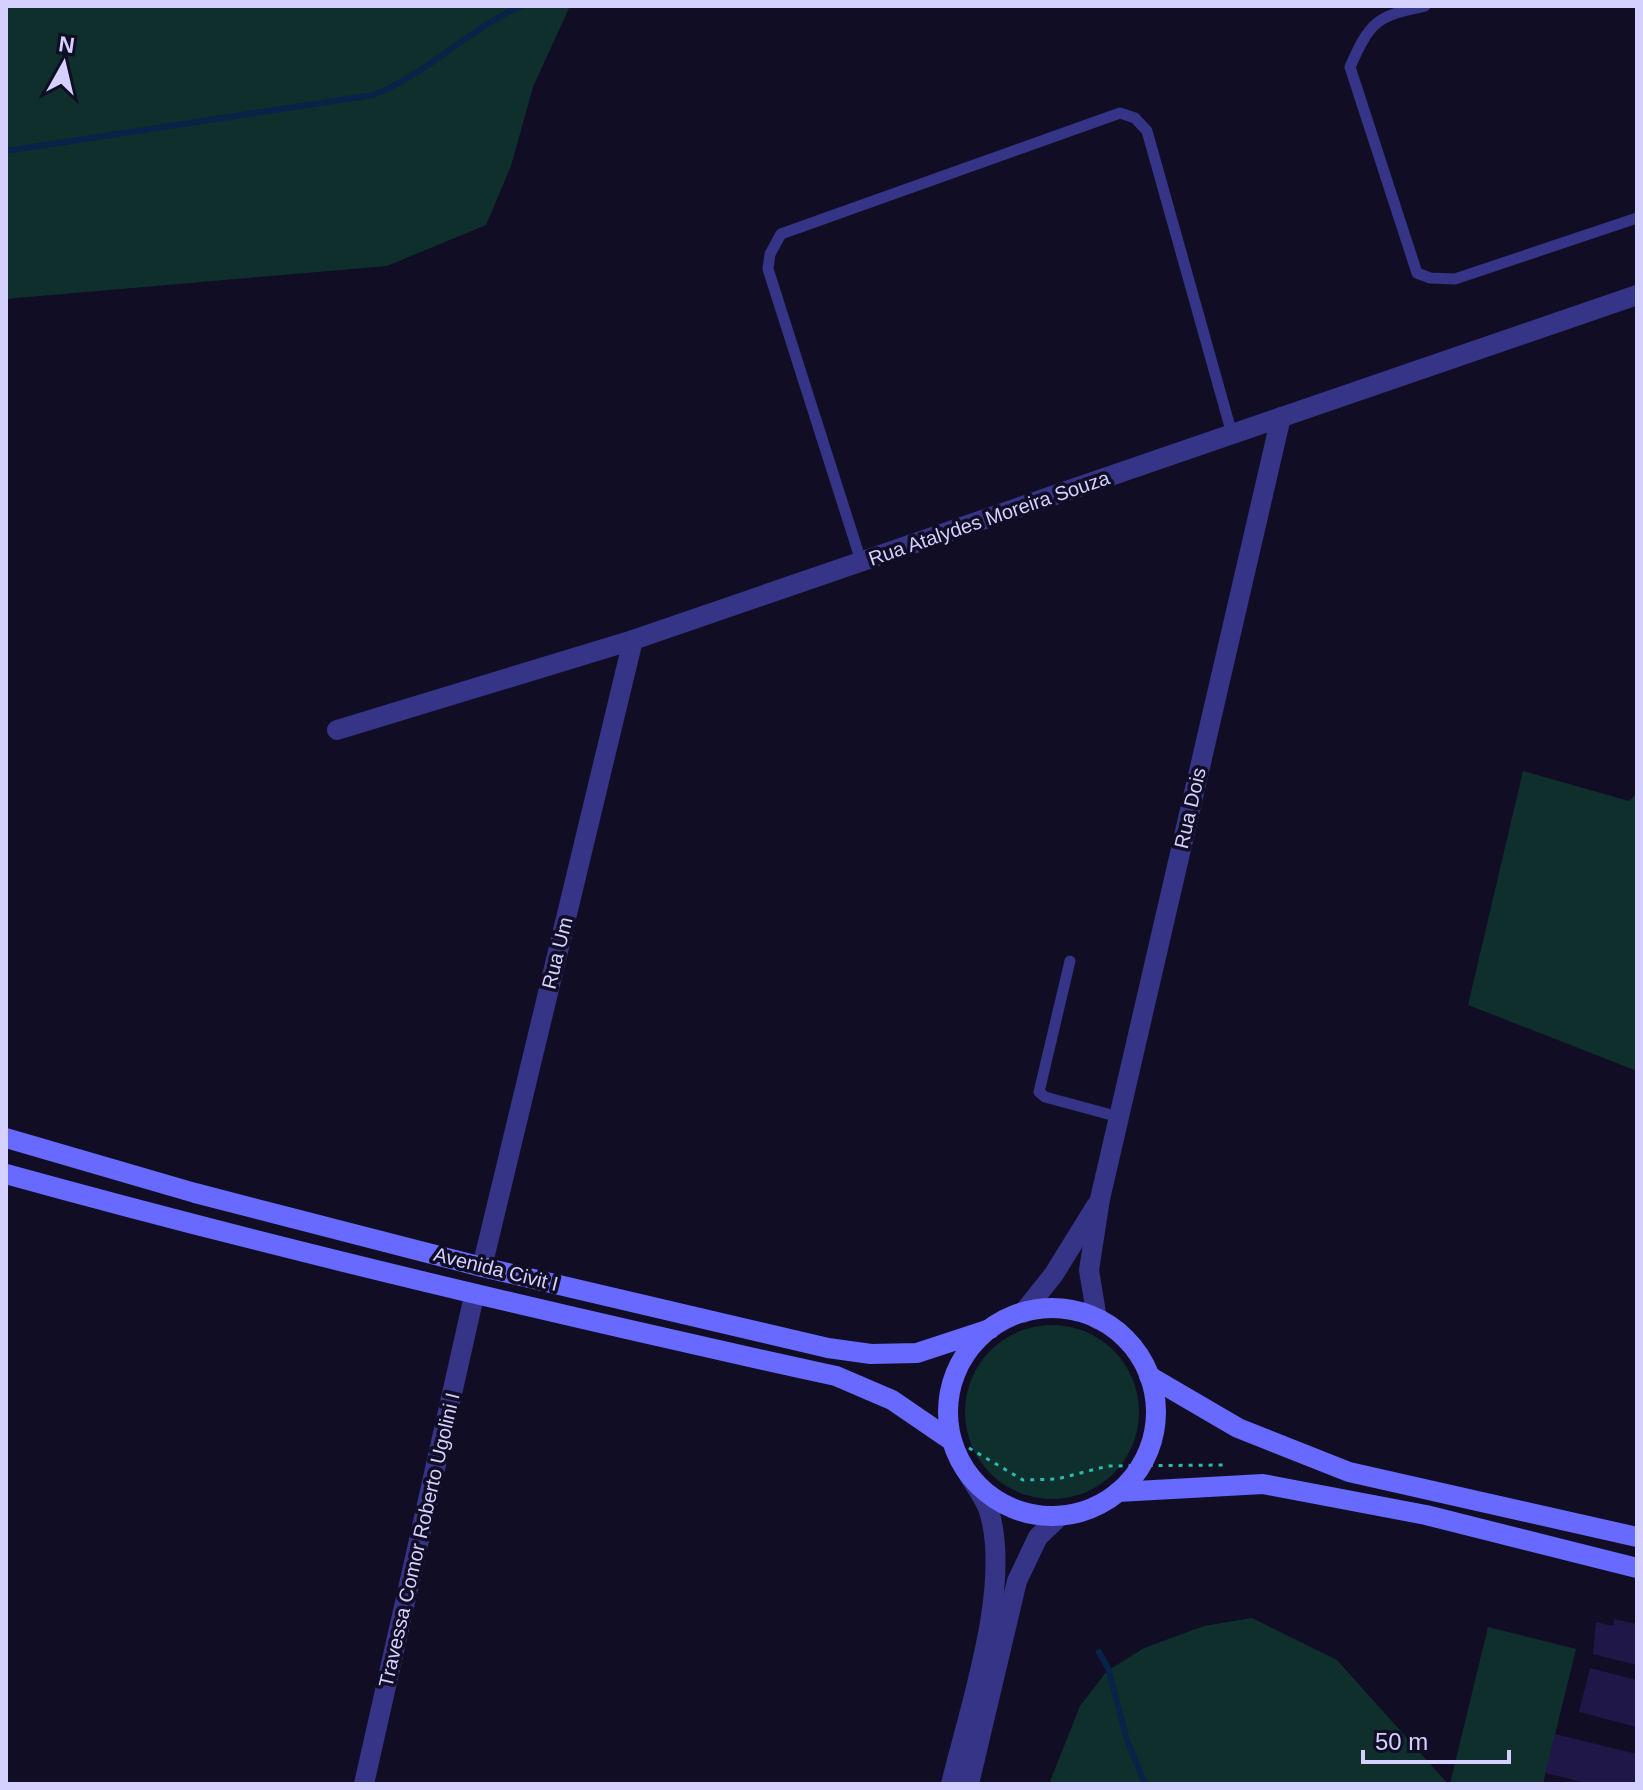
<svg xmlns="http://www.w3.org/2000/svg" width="1643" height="1790" font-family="Helvetica,sans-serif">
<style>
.green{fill:#0f2f2d}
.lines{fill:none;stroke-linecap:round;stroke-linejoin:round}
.stream{stroke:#082248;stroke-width:6}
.building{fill:#1f1747}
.path{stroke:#26bdae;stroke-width:3;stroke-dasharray:4 6;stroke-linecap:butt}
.lane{stroke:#353487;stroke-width:11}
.street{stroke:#353487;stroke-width:20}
.secondary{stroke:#6769ff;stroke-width:20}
.labels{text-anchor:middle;stroke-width:7;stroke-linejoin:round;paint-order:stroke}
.street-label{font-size:20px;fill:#d4d0ff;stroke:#100d24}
</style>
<rect width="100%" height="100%" fill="#100d24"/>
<g class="green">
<polygon points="6,6 570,6 533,87 511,166 486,225 387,266 6,299"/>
<polygon points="1523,771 1629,801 1637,793 1637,1071 1468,1005"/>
<circle cx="1052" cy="1412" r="87"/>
<polygon points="1252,1618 1337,1660 1448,1784 1049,1784 1080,1706 1107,1671 1144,1648 1204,1626"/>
<polygon points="1488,1627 1576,1649 1543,1784 1450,1784"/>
</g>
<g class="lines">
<g class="stream">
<path d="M6,151L373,95C428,74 468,29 521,6"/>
<polyline points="1099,1652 1108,1668 1127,1740 1145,1784"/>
</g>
</g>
<g class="building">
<polygon points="1614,1619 1637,1624 1637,1665 1593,1654 1596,1622 1613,1626"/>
<polygon points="1590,1668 1637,1680 1637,1727 1579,1712"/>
<polygon points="1555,1734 1637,1754 1637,1784 1590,1784 1545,1773"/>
</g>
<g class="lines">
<polyline class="path" points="969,1448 1023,1480 1057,1479 1108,1466 1223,1465"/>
<g class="lane">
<path d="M1425,6C1376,16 1370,22 1350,67L1417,273L1430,278L1455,279L1637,218"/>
<polyline points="861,561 768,269 770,254 781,234 1120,113 1135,118 1147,131 1232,434"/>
<polyline points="1070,961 1039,1092 1045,1097 1119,1117"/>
</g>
<g class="street">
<polyline points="337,730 633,640 1637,295"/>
<polyline points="482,1267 633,640"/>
<polyline points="1023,1313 1054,1274 1096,1206"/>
<polyline points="1097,1319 1089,1270 1100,1199 1281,417"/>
<polyline points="364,1784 474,1296"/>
<path d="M951,1784C969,1709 1012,1586 989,1511C985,1499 975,1485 968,1474"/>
<polyline points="969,1784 1017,1581 1038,1537 1061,1515"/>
</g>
<g class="secondary">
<polyline points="6,1138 195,1193 482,1267 828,1348 871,1354 917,1353 990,1329"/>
<path d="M6,1174C281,1250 557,1315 836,1376L892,1400L952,1441"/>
<circle cx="1052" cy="1412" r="104"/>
<polyline points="1149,1376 1238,1428 1349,1472 1637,1537"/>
<polyline points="1118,1492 1263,1484 1426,1515 1637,1568"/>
</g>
</g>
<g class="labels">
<g class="street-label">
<text transform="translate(989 518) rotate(-19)" y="7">Rua Atalydes Moreira Souza</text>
<text transform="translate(1190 808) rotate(-77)" y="7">Rua Dois</text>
<text transform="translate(557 953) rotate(-76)" y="7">Rua Um</text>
<text transform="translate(496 1269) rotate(14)" y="7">Avenida Civit I</text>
<text transform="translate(419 1540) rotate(-77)" y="7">Travessa Comor Roberto Ugolini I</text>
</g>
</g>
<rect width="1643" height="1790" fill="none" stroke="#d4d0ff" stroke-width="16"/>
<g transform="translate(64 64) rotate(8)" stroke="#100d24" stroke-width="6" paint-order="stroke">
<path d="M0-6L14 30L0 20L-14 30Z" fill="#d4d0ff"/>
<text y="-12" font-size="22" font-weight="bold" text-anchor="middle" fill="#d4d0ff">N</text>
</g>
<path d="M1363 1750v12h146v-12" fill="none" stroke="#d4d0ff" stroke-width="4"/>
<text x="1375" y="1750" font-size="24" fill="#d4d0ff" stroke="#100d24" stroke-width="6" paint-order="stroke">50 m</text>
</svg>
